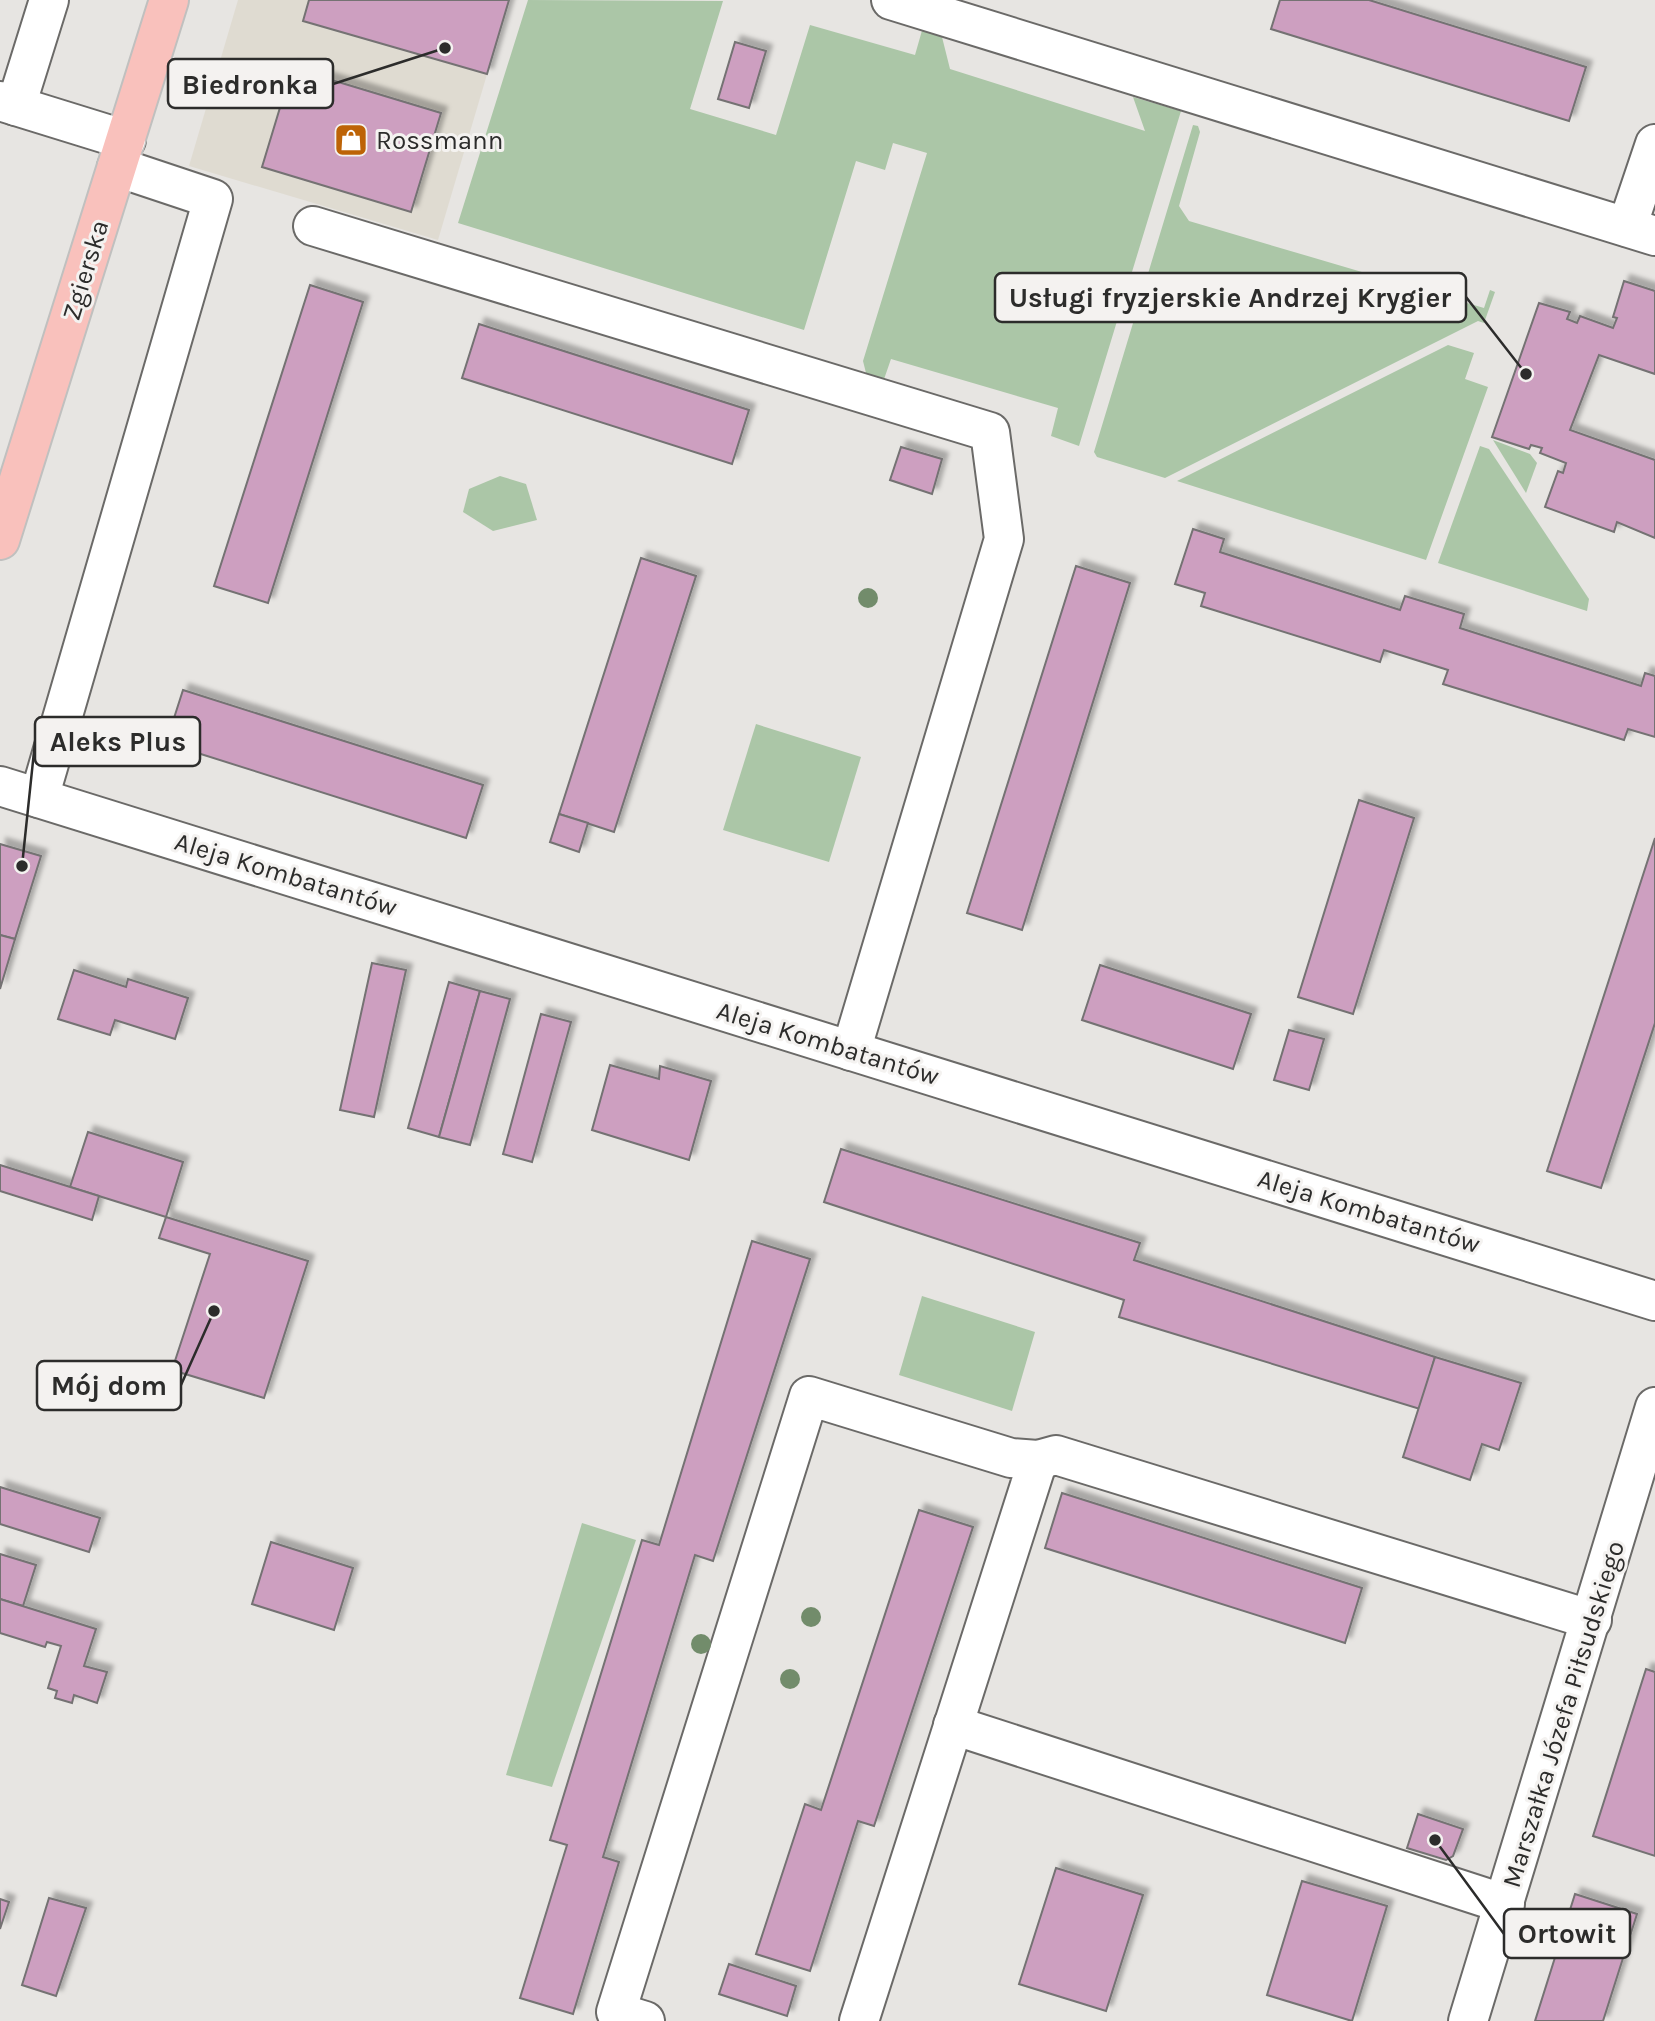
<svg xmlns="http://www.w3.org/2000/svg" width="1655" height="2021" font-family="Karla,sans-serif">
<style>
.built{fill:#dfdbd1}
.green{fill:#abc6a7}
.building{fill:#cd9fc0;stroke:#747273;stroke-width:2;filter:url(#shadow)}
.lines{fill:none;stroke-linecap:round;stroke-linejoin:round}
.minor-casing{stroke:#6b6a68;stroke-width:42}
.major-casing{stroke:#c0c0bf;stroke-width:42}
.minor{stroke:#fff;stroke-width:38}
.major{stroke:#f9c1bc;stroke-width:38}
.tree{fill:#728c6b}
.labels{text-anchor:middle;stroke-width:6;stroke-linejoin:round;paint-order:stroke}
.poi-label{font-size:26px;fill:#2c2c2b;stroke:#f4f2f0;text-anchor:start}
.street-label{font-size:26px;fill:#2c2c2b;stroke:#f4f2f0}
.leader{fill:none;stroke:#2c2c2b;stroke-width:2.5}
.callout-dot{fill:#2c2c2b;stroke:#f4f2f0;stroke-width:2.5}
.callout{fill:#f4f2f0;stroke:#2c2c2b;stroke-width:2.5}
.callout-label{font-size:28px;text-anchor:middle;font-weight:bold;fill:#2c2c2b}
</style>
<defs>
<filter id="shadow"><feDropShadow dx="6" dy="-6" stdDeviation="2" flood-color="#0004"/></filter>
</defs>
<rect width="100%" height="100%" fill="#e7e5e2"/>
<polygon class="built" points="238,0 509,0 438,240 189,166"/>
<g class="green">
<polygon points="528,0 723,1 690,109 776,135 810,25 915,55 923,27 941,33 950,69 1145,131 1133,97 1181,111 1079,446 1051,436 1058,408 891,359 882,385 868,381 863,361 927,153 893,143 885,170 856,161 804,330 458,223"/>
<polygon points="1193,125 1198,126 1200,132 1179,206 1189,221 1484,308 1490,290 1495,292 1484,323 1478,321 1165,478 1097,457 1094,452"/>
<polygon points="1448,345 1474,353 1465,379 1488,387 1426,560 1177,481"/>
<polygon points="1493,440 1530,454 1537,463 1526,493"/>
<polygon points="1480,446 1489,449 1589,599 1587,611 1438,563"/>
<polygon points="500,476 526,484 537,520 493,531 463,512 469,489"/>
<polygon points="756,724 861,757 829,862 723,830"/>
<polygon points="922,1296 1035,1332 1012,1411 899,1375"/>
<polygon points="582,1523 636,1540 552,1787 506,1775"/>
</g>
<g class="building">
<polygon points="309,0 509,0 487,74 303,21"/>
<polygon points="1280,0 1369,0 1586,67 1569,121 1271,29"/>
<polygon points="735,42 766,51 749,108 718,99"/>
<polygon points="292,68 441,113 411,212 262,167"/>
<polygon points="1624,281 1655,291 1655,374 1599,355 1570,430 1655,460 1655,538 1617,522 1614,532 1545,507 1558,471 1563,473 1566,463 1540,453 1542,448 1531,445 1529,449 1492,437 1539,303 1570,312 1567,319 1577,323 1580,316 1613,328 1617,318 1613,317"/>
<polygon points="310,285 363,302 268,603 214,586"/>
<polygon points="479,324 749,410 732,464 462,378"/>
<polygon points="901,447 942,459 932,494 890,480"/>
<polygon points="1193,529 1224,539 1220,552 1400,610 1405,596 1464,614 1460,628 1641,686 1645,673 1655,676 1655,737 1628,729 1624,740 1443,684 1448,670 1384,650 1380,662 1201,606 1205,593 1175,584"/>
<polygon points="641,558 696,576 614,832 559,814"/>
<polygon points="1076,566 1130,583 1022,930 967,913"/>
<polygon points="183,690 483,785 466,838 166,743"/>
<polygon points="1359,800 1414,818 1353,1014 1298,997"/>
<polygon points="559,814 588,823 579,852 550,842"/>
<polygon points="1655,838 1655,1023 1601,1188 1547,1171"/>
<polygon points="0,844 41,856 15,939 0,935"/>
<polygon points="0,935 15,939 0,989"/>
<polygon points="372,963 406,970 374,1117 340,1110"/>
<polygon points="1100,965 1251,1014 1233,1069 1082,1020"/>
<polygon points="74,970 126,987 128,979 188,998 175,1039 115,1020 110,1035 58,1019"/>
<polygon points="449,982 480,991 439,1137 408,1128"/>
<polygon points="480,991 510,999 470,1145 439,1137"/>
<polygon points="541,1014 571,1022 532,1162 503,1154"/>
<polygon points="1289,1030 1324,1039 1309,1090 1274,1080"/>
<polygon points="610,1065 659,1079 660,1066 711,1081 689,1160 592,1130"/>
<polygon points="88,1132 183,1162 166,1217 70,1187"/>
<polygon points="841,1149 1140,1243 1134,1260 1435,1357 1420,1409 1119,1317 1124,1300 824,1202"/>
<polygon points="0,1165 99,1196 92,1220 0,1191"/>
<polygon points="166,1217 308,1261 264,1398 172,1370 210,1254 159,1238"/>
<polygon points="752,1241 810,1259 713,1561 695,1555 603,1857 619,1862 573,2014 520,1998 567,1845 550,1840 642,1540 659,1545"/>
<polygon points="1435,1357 1521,1383 1499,1450 1482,1444 1470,1480 1403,1457"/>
<polygon points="0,1487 100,1518 89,1552 0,1524"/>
<polygon points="1062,1493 1362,1588 1345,1643 1045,1548"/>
<polygon points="919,1510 973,1527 874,1826 858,1821 810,1971 756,1954 805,1804 821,1810"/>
<polygon points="271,1542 353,1568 334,1630 252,1604"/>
<polygon points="0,1554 36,1565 23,1606 0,1599"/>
<polygon points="0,1599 96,1629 84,1666 107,1672 97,1703 74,1695 72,1703 55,1698 57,1691 48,1688 61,1646 47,1642 45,1647 0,1633"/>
<polygon points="1646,1669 1655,1672 1655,1856 1593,1836"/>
<polygon points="1418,1814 1463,1829 1453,1856 1446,1860 1407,1848"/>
<polygon points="1056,1868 1143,1895 1106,2011 1019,1984"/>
<polygon points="1302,1881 1387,1906 1352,2021 1267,1995"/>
<polygon points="1575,1894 1637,1914 1603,2021 1535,2021"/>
<polygon points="49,1898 86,1908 56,1996 22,1985"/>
<polygon points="0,1899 9,1902 0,1929"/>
<polygon points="729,1964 796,1986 787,2016 719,1994"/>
</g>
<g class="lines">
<defs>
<g id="minor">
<polyline points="891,0 1655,236"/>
<polyline points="0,101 126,140"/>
<polyline points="16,106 49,0"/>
<polyline points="313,226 990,432 1004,539 851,1051"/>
<polyline points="1627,227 1655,144"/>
<polyline points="0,786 1655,1301"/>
<polyline points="39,798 213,199 117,167"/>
<polyline points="1038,1460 1056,1455 1592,1620"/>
<polyline points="953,1725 1505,1904"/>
<polyline points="645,2021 616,2012 809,1396 1011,1458 1038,1460 859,2021"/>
<polyline points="1468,2021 1655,1407"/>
</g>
<polyline id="major" points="0,540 169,0"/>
</defs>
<use href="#minor" class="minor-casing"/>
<use href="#major" class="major-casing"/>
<use href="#minor" class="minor"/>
<use href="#major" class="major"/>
</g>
<g class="tree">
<circle cx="868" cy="598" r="10"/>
<circle cx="811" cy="1617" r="10"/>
<circle cx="701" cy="1644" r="10"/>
<circle cx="790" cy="1679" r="10"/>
</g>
<defs>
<symbol id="shop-square" viewBox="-11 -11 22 22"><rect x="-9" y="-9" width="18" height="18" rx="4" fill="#bd6306" stroke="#f4f2f0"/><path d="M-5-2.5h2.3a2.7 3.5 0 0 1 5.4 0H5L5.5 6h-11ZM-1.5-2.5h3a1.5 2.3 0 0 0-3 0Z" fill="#fff"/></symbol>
</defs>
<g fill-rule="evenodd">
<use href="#shop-square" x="332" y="121" width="38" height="38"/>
</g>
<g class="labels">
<g class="poi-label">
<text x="376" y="149">Rossmann</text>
</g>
<g class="street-label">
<text transform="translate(85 270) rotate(-73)" y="9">Zgierska</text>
<text transform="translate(286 874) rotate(17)" y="9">Aleja Kombatantów</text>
<text transform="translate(828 1043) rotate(17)" y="9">Aleja Kombatantów</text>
<text transform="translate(1369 1211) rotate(17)" y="9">Aleja Kombatantów</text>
<text transform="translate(1563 1714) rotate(-73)" y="9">Marszałka Józefa Piłsudskiego</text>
</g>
</g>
<path class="leader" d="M445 48L333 84M1526 374L1466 297M22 866L35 742M214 1311L181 1385M1435 1840L1504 1934"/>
<g class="callout-dot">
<circle cx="445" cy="48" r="7"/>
<circle cx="1526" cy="374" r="7"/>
<circle cx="22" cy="866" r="7"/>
<circle cx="214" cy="1311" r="7"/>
<circle cx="1435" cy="1840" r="7"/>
</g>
<g class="callout">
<rect x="168" y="59" width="165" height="49" rx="7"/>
<rect x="995" y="273" width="471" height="49" rx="7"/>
<rect x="35" y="717" width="165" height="49" rx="7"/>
<rect x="37" y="1361" width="144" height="49" rx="7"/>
<rect x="1504" y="1909" width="126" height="49" rx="7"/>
</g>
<g class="callout-label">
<text x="250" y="94">Biedronka</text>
<text x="1230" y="307">Usługi fryzjerskie Andrzej Krygier</text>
<text x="118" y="751">Aleks Plus</text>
<text x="109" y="1395">Mój dom</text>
<text x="1567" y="1943">Ortowit</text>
</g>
</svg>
